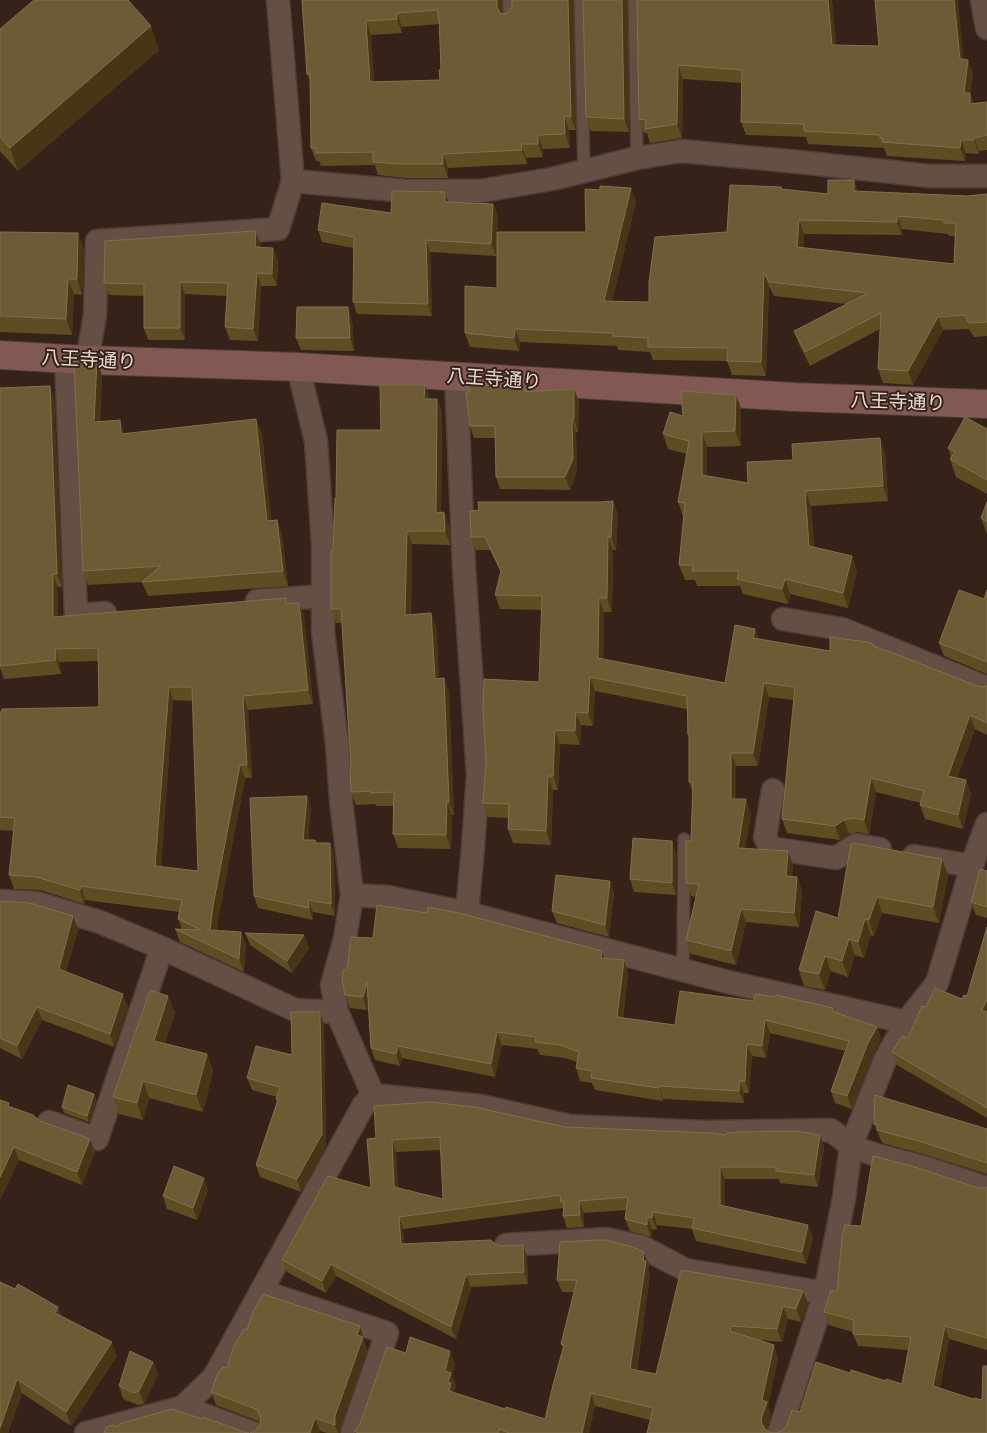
<svg xmlns="http://www.w3.org/2000/svg" width="987" height="1433" font-family="'Space Grotesk','Noto Sans JP',sans-serif">
<style>
.lines{fill:none;stroke-linecap:round;stroke-linejoin:round}
.lane-casing{stroke:#4d3e36;stroke-width:14}
.street-casing{stroke:#4d3e36;stroke-width:25}
.secondary-casing{stroke:#4d3e36;stroke-width:30}
.lane{stroke:#644f44;stroke-width:11}
.street{stroke:#644f44;stroke-width:22}
.secondary{stroke:#815852;stroke-width:28}
.wall{fill:#5e4c22;fill-rule:evenodd}
.shaded-wall{fill:#483516}
.building{fill:#6d5b35;stroke:#80704e;fill-rule:evenodd}
.labels{text-anchor:middle;stroke-width:4;stroke-linejoin:round;paint-order:stroke}
.street-label{font-size:19px;fill:#e8dcd5;stroke:#352319}
</style>
<rect width="100%" height="100%" fill="#352319"/>
<g class="lines">
<defs>
<g id="lane">
<polyline points="509,0 509,20"/>
<polyline points="580,0 584,171"/>
<polyline points="634,0 637,158"/>
<polyline points="683,970 684,839"/>
</g>
<g id="street">
<polyline points="278,0 293,181 406,191 480,191 552,179 637,158 682,151 799,162 930,176 987,176"/>
<polyline points="982,0 987,28"/>
<polyline points="66,359 76,615 105,613"/>
<polyline points="87,360 95,316 97,241 278,229 293,181"/>
<polyline points="456,376 464,568 478,775 473,847 467,913"/>
<polyline points="257,601 323,596"/>
<polyline points="783,619 842,629 987,688"/>
<polyline points="773,790 765,837 770,848 836,858 856,845 880,849"/>
<polyline points="914,856 972,866"/>
<polyline points="352,895 388,897 467,913 728,982 906,1022"/>
<polyline points="0,901 37,903 100,922 162,948 295,1010 337,1012"/>
<polyline points="373,1095 481,1106 570,1126 705,1132 831,1130 851,1146 876,1155 923,1167 987,1188"/>
<polyline points="49,1122 97,1139 162,948"/>
<polyline points="506,1245 607,1239 642,1247 686,1270 825,1293"/>
<polyline points="261,1291 387,1333 352,1433"/>
<polyline points="183,1407 253,1433"/>
<polyline points="86,1433 183,1407 214,1377 363,1106 373,1095 337,1012 332,985 345,938 352,895 341,800 337,744 323,632 323,545 316,441 298,367"/>
<polyline points="779,1433 825,1293 844,1198 851,1146 885,1060 906,1022 937,983 975,856 987,824"/>
</g>
<polyline id="secondary" points="0,355 87,360 298,367 795,397 987,404"/>
</defs>
<use href="#lane" class="lane-casing"/>
<use href="#street" class="street-casing"/>
<use href="#secondary" class="secondary-casing"/>
<use href="#lane" class="lane"/>
<use href="#street" class="street"/>
<use href="#secondary" class="secondary"/>
</g>
<g class="wall">
<path d="M302,0H502V13L504,14L573,0L576,130H569L570,148L543,149V157L526,158L527,164L448,168V178H407L378,175L375,165L321,166L319,161H316L311,148L310,81L307,74ZM440,24L441,69L440,80L374,82L371,35L402,33V27Z"/>
<polygon points="583,0 627,0 629,132 591,131 586,117"/>
<polygon points="637,0 832,0 836,45 964,59 973,73 970,95 974,103 987,102 987,150 979,151 979,154 966,153 965,161 887,156 884,148 808,144 806,137 746,135 741,122 742,83 683,79 682,138 650,143 647,133 644,133 639,119"/>
<polygon points="0,29 159,50 18,171 0,151"/>
<path d="M854,180L857,191L967,196L987,194V336L974,337L969,329L943,330L913,385L883,383L878,369L880,329L810,366L799,344L794,331L847,304L774,296L769,287L766,376L732,375L727,361L653,360L650,352L618,350L617,346L520,342L519,351L470,347L465,333L497,288V237L496,256L430,252L432,316L357,314L353,302L354,248L322,242L318,230L391,213L445,192L448,202L493,204L498,216L497,232H586L600,190L631,188L636,202L612,301L649,302L727,232L781,187L782,189L828,194ZM902,229L948,234L949,236H955L954,264L803,248L804,234L902,235Z"/>
<polygon points="0,232 84,249 82,295 74,294 72,335 0,332"/>
<polygon points="260,243 260,248 278,260 277,286 261,286 258,341 230,340 225,327 227,296 185,294 185,340 148,340 144,328 144,296 109,295 104,283"/>
<polygon points="352,320 354,351 301,350 296,338"/>
<polygon points="102,376 100,422 124,433 262,434 271,521 277,520 282,535 288,586 148,596 142,582 88,585 83,571"/>
<path d="M50,386L54,400L62,587H58V617L299,603L304,616L313,704L248,710L252,778H245L218,919L217,931L241,932L246,945L244,972L180,942L175,929H182L178,919L180,912L85,900L84,904L41,890L14,889L9,875L14,831L0,830V712L99,707L98,661L59,662L61,674L4,679L0,668V388ZM173,700L193,701L198,871L161,867Z"/>
<polygon points="574,389 579,402 578,432 576,432 577,471 570,490 500,489 496,477 495,438 474,438 470,426 527,392"/>
<polygon points="736,395 741,409 741,446 707,447 707,476 748,483 793,460 880,438 885,453 888,501 811,506 814,547 852,556 857,571 848,608 790,594 788,604 743,594 740,586 697,586 695,580 685,580 679,565 684,517 683,516 678,502 687,454 668,449 663,434 683,416"/>
<polygon points="430,399 437,399 442,413 441,512 444,512 449,526 450,545 412,544 411,615 431,613 436,627 439,678 444,678 449,692 454,815 452,815 451,849 398,848 393,834 393,806 376,806 375,804 356,805 351,792 351,767 342,623 336,623 331,609 333,551 336,498 381,430"/>
<polygon points="987,429 987,494 956,477 950,459 951,457 948,448"/>
<polygon points="613,501 618,515 616,550 613,550 612,612 604,612 603,659 725,683 755,629 758,639 830,651 874,647 977,686 983,687 987,686 987,735 975,729 957,778 966,780 971,794 963,829 925,819 920,805 921,803 876,792 869,834 858,832 849,834 840,840 787,833 782,819 794,700 769,697 758,766 736,766 736,799 751,813 745,848 793,865 792,877 797,877 802,891 799,927 746,922 736,965 691,954 686,940 696,897 691,896 686,883 691,841 693,793 689,782 689,739 688,735 687,709 595,691 593,726 581,725 580,745 560,744 558,790 553,790 551,845 513,843 508,829 509,818 488,817 483,803 539,682 542,610 500,609 495,595 501,573 490,550 476,550 471,537 600,502"/>
<polygon points="987,502 987,534 981,518"/>
<polygon points="987,590 987,674 944,656 939,643 984,599"/>
<polygon points="307,796 311,808 308,840 316,843 334,855 335,916 313,912 313,920 258,908 254,896"/>
<polygon points="672,841 676,854 676,895 634,892 630,879"/>
<polygon points="942,859 948,875 939,923 882,913 874,936 871,935 864,958 855,955 848,977 831,971 825,990 804,986 799,970 838,918"/>
<polygon points="987,871 987,918 976,915 971,902"/>
<polygon points="610,881 614,893 609,937 557,923 552,911"/>
<polygon points="0,901 78,929 66,972 128,1007 114,1047 42,1020 22,1059 0,1048"/>
<polygon points="987,927 987,1118 897,1065 892,1052 908,1038 926,1007 962,999 967,996"/>
<polygon points="245,933 304,935 309,948 292,973 250,945"/>
<polygon points="604,958 628,973 623,1018 675,1025 754,1001 833,1008 835,1011 877,1027 881,1039 873,1055 852,1109 835,1103 831,1091 845,1051 770,1033 766,1058 752,1056 749,1093 744,1093 744,1103 663,1099 663,1101 595,1090 592,1083 580,1081 576,1068 577,1062 565,1058 540,1055 537,1049 502,1045 495,1077 402,1058 400,1066 375,1060 371,1048 368,1006 367,1010 350,1008 345,995 347,970"/>
<polygon points="168,996 175,1013 165,1043 207,1054 213,1071 203,1112 149,1098 143,1120 119,1114 113,1097"/>
<polygon points="324,1025 326,1146 301,1192 260,1177 256,1165 277,1102 276,1099 277,1097 252,1090 247,1078 292,1055"/>
<polygon points="94,1094 96,1100 89,1122 64,1113 62,1107"/>
<polygon points="11,1107 40,1121 95,1152 82,1185 19,1160 0,1200"/>
<polygon points="874,1124 987,1129 987,1174 927,1155 882,1143"/>
<path d="M565,1127L824,1147L818,1187L780,1183L779,1179H725V1206L813,1237L806,1264L696,1241L692,1229L657,1225V1230L652,1229L651,1237L630,1231L625,1219L627,1210L584,1213V1227L567,1228L563,1216V1208L403,1229L404,1244H495L527,1257L528,1284L471,1287L456,1339L336,1276L326,1293L287,1272L282,1260L371,1188L367,1139ZM441,1150L443,1199L398,1188L396,1152Z"/>
<polygon points="987,1187 987,1350 949,1339 940,1388 987,1433 647,1433 650,1420 595,1406 589,1433 355,1433 354,1431 360,1424 406,1353 455,1364 452,1375 456,1386 454,1391 455,1393 505,1409 545,1419 563,1348 561,1344 574,1292 562,1292 557,1280 649,1265 648,1269 650,1274 637,1370 656,1374 681,1270 808,1303 801,1322 788,1319 782,1342 758,1340 778,1358 768,1406 771,1415 766,1430 771,1433 777,1433 783,1430 800,1412 850,1373 886,1381 902,1384 908,1350 858,1346 853,1334 853,1332 828,1325 824,1312 837,1292 861,1226 978,1188 984,1188"/>
<polygon points="208,1190 197,1220 167,1209 163,1196"/>
<polygon points="0,1282 58,1307 61,1316 117,1356 71,1426 22,1393 8,1433 0,1433"/>
<polygon points="247,1330 364,1339 364,1341 367,1350 340,1429 340,1433 327,1433 320,1431 319,1433 250,1433 256,1430 260,1425 261,1423 258,1421 216,1405 211,1392 227,1368"/>
<polygon points="153,1362 158,1374 144,1404 138,1405 123,1399 119,1386"/>
</g>
<g class="shaded-wall">
<polygon points="497,0 502,0 502,20 497,7"/>
<polygon points="568,0 573,0 576,130 571,117"/>
<polygon points="622,0 627,0 629,132 624,119"/>
<polygon points="828,0 832,0 837,58 832,45"/>
<polygon points="954,0 958,0 965,72 960,59"/>
<polygon points="397,13 402,27 402,33 397,19"/>
<polygon points="366,21 371,35 375,96 370,82"/>
<polygon points="151,26 159,50 18,171 10,148"/>
<polygon points="968,60 973,73 970,95 975,107 975,117 964,93"/>
<polygon points="678,65 683,79 682,138 677,124"/>
<polygon points="564,116 569,130 570,148 565,134"/>
<polygon points="538,135 543,149 543,157 538,144"/>
<polygon points="974,138 979,151 979,154 974,140"/>
<polygon points="961,140 966,153 965,161 960,148"/>
<polygon points="521,144 526,158 527,164 522,150"/>
<polygon points="443,154 448,168 448,178 443,164"/>
<polygon points="854,180 859,194 854,191"/>
<polygon points="631,188 636,202 609,314 604,301"/>
<polygon points="445,192 449,204 445,202"/>
<polygon points="493,204 498,216 496,256 491,244"/>
<polygon points="897,216 902,229 902,235 897,222"/>
<polygon points="799,220 804,234 802,261 797,247"/>
<polygon points="256,231 260,243 260,260 255,247"/>
<polygon points="78,233 84,249 82,295 77,279"/>
<polygon points="426,240 430,252 432,316 428,304"/>
<polygon points="273,248 278,260 277,286 272,274"/>
<polygon points="257,273 261,286 258,341 253,329"/>
<polygon points="764,273 769,287 766,376 761,362"/>
<polygon points="68,279 74,294 72,335 66,319"/>
<polygon points="180,282 185,294 185,340 180,328"/>
<polygon points="348,307 352,320 354,351 350,338"/>
<polygon points="938,317 943,330 913,385 908,371"/>
<polygon points="515,329 520,342 519,351 514,338"/>
<polygon points="97,361 102,376 99,437 94,422"/>
<polygon points="425,385 430,398 429,413 424,399"/>
<polygon points="50,386 54,400 62,587 57,574"/>
<polygon points="574,389 579,402 578,432 574,419"/>
<polygon points="736,395 741,409 741,446 735,431"/>
<polygon points="437,399 442,413 441,526 436,513"/>
<polygon points="256,419 262,434 273,536 267,521"/>
<polygon points="120,420 125,435 121,434"/>
<polygon points="572,420 576,432 577,471 570,490 565,477"/>
<polygon points="702,432 707,447 707,489 702,475"/>
<polygon points="880,438 885,453 888,501 883,486"/>
<polygon points="805,491 811,506 815,560 809,546"/>
<polygon points="613,501 618,515 616,550 611,537"/>
<polygon points="444,512 449,526 450,545 445,531"/>
<polygon points="277,520 282,535 288,586 283,571"/>
<polygon points="407,531 412,544 410,629 405,615"/>
<polygon points="608,537 613,550 612,612 607,598"/>
<polygon points="852,556 857,571 848,608 843,593"/>
<polygon points="53,574 58,587 58,630 53,617"/>
<polygon points="785,579 790,594 788,604 782,589"/>
<polygon points="599,598 604,612 603,672 598,658"/>
<polygon points="299,603 304,616 313,704 308,690"/>
<polygon points="431,613 436,627 440,692 435,679"/>
<polygon points="755,629 760,643 753,638"/>
<polygon points="55,649 59,662 61,674 56,660"/>
<polygon points="590,677 595,691 593,726 588,713"/>
<polygon points="444,678 449,692 454,815 449,802"/>
<polygon points="764,683 769,697 758,766 753,753"/>
<polygon points="169,687 173,700 160,879 155,866"/>
<polygon points="243,696 248,710 252,778 247,765"/>
<polygon points="576,712 581,725 580,745 575,731"/>
<polygon points="970,715 975,729 953,790 948,776"/>
<polygon points="555,730 560,744 558,790 553,776"/>
<polygon points="731,753 736,766 736,813 731,799"/>
<polygon points="240,765 245,778 218,919 215,944 210,930 213,906"/>
<polygon points="548,776 553,790 551,845 546,831"/>
<polygon points="871,778 876,792 869,834 864,820"/>
<polygon points="966,780 971,794 963,829 958,815"/>
<polygon points="307,796 311,808 307,852 303,840"/>
<polygon points="746,799 751,813 743,861 738,848"/>
<polygon points="447,801 452,815 451,849 446,835"/>
<polygon points="844,820 849,834 840,840 835,826"/>
<polygon points="672,841 676,854 676,895 672,883"/>
<polygon points="330,843 334,855 335,916 331,904"/>
<polygon points="788,851 793,865 791,890 786,876"/>
<polygon points="942,859 948,875 939,923 933,907"/>
<polygon points="797,877 802,891 799,927 794,913"/>
<polygon points="610,881 614,893 609,937 605,925"/>
<polygon points="81,886 85,900 84,904 80,890"/>
<polygon points="877,897 882,913 874,936 869,920"/>
<polygon points="308,900 313,912 313,920 309,908"/>
<polygon points="741,909 746,922 736,965 731,951"/>
<polygon points="73,916 78,929 63,982 59,969"/>
<polygon points="865,919 871,935 864,958 858,942"/>
<polygon points="241,932 246,945 244,972 239,959"/>
<polygon points="304,935 309,948 292,973 287,961"/>
<polygon points="849,939 855,955 848,977 842,961"/>
<polygon points="602,951 606,963 601,958"/>
<polygon points="825,956 831,971 825,990 819,974"/>
<polygon points="624,960 628,973 621,1030 617,1017"/>
<polygon points="367,982 372,995 367,1010 363,997"/>
<polygon points="123,994 128,1007 114,1047 110,1034"/>
<polygon points="168,996 175,1013 160,1058 154,1041"/>
<polygon points="987,1000 987,1022 982,1010"/>
<polygon points="37,1007 42,1020 22,1059 17,1046"/>
<polygon points="320,1012 324,1025 326,1146 301,1192 297,1179"/>
<polygon points="765,1020 770,1033 766,1058 762,1046"/>
<polygon points="877,1027 881,1039 873,1055 852,1109 847,1096 868,1043"/>
<polygon points="497,1032 502,1045 495,1077 491,1064"/>
<polygon points="747,1044 752,1056 749,1093 745,1081"/>
<polygon points="398,1046 402,1058 400,1066 396,1054"/>
<polygon points="207,1054 213,1071 203,1112 196,1095"/>
<polygon points="143,1081 149,1098 143,1120 137,1103"/>
<polygon points="740,1081 744,1093 744,1103 739,1091"/>
<polygon points="659,1086 663,1099 663,1101 659,1088"/>
<polygon points="94,1094 96,1100 89,1122 87,1116"/>
<polygon points="820,1135 824,1147 818,1187 814,1175"/>
<polygon points="90,1139 95,1152 82,1185 77,1172"/>
<polygon points="392,1140 396,1152 399,1199 394,1187"/>
<polygon points="14,1147 19,1160 0,1200 0,1177"/>
<polygon points="720,1167 725,1179 725,1217 720,1205"/>
<polygon points="204,1178 208,1190 197,1220 193,1208"/>
<polygon points="579,1201 584,1213 584,1227 580,1215"/>
<polygon points="653,1212 657,1225 657,1230 652,1218"/>
<polygon points="399,1217 403,1229 405,1256 401,1244"/>
<polygon points="647,1217 652,1229 651,1237 647,1225"/>
<polygon points="808,1225 813,1237 806,1264 802,1252"/>
<polygon points="523,1245 527,1257 528,1284 524,1272"/>
<polygon points="644,1252 649,1265 648,1269 650,1274 635,1382 630,1369"/>
<polygon points="331,1264 336,1276 326,1293 322,1281"/>
<polygon points="466,1275 471,1287 456,1339 451,1327"/>
<polygon points="803,1291 808,1303 801,1322 796,1309"/>
<polygon points="783,1306 788,1319 782,1342 777,1329"/>
<polygon points="58,1307 63,1322 55,1313"/>
<polygon points="360,1326 367,1350 340,1429 340,1433 338,1433 335,1425 335,1416"/>
<polygon points="945,1326 949,1339 938,1398 933,1386"/>
<polygon points="112,1342 117,1356 71,1426 66,1412"/>
<polygon points="774,1345 778,1358 768,1406 771,1415 767,1429 766,1433 761,1422 762,1400"/>
<polygon points="450,1351 455,1364 452,1375 456,1386 454,1391 456,1396 449,1391 445,1371"/>
<polygon points="153,1362 158,1374 144,1404 139,1391"/>
<polygon points="17,1379 22,1393 8,1433 0,1433 0,1428"/>
<polygon points="591,1393 595,1406 589,1433 582,1433"/>
<polygon points="315,1418 320,1431 319,1433 310,1433"/>
</g>
<g class="building">
<polygon points="34,0 128,0 151,26 10,148 0,137 0,29"/>
<path d="M302,0H497V7L500,13L504,14L508,13L512,6V0H568L571,117L564,116L565,134L538,135V144H521L522,150L443,154V164H402L373,162V152L316,153V148H311L310,74H307ZM438,10V17H439L441,69L439,70L440,80L370,82L366,21L397,19V13Z"/>
<polygon points="583,0 622,0 624,119 586,117"/>
<polygon points="637,0 828,0 832,45 879,46 875,0 954,0 960,59 968,60 964,93 970,93 970,104 987,102 987,135 974,138 974,140 961,140 960,148 882,142 882,138 880,138 880,135 804,131 804,124 741,122 742,70 678,65 677,124 645,129 646,120 639,119"/>
<path d="M828,180H854V191L967,196L987,194V322L969,323L964,315L938,317L908,371L878,369L881,313L805,352L794,331L868,293L769,282L764,273L761,362L727,361L728,348L648,347V338L613,336V333L515,329L514,338L465,333V286L497,288V232H586L585,189L600,190V186L631,188L604,301L649,302V282L655,237L727,232L730,185L781,187V189L828,194ZM897,216L944,220V223H956L954,264L797,247L799,220L897,222Z"/>
<polygon points="392,191 445,192 445,202 493,204 491,244 426,240 428,304 353,302 354,237 318,230 322,203 391,213"/>
<polygon points="256,231 255,247 273,248 272,274 257,273 253,329 225,327 228,283 180,282 180,328 144,328 144,284 104,283 105,241"/>
<polygon points="0,232 78,233 77,279 68,279 66,319 0,316"/>
<polygon points="297,307 348,307 350,338 296,338"/>
<polygon points="74,361 97,361 94,422 120,420 121,434 256,419 267,521 277,520 283,571 142,582 161,566 83,571"/>
<polygon points="380,385 425,385 424,399 437,399 436,513 444,512 445,531 407,531 405,615 431,613 435,679 444,678 449,802 447,801 446,835 393,834 394,792 371,793 370,791 351,792 350,767 351,767 341,609 331,609 331,551 333,551 335,498 336,498 337,430 381,430"/>
<polygon points="469,385 524,386 524,392 574,389 574,419 572,420 573,459 565,477 496,477 495,426 470,426 466,392 469,392"/>
<path d="M50,386L57,574H53V617L286,598V604L299,603L308,690L243,696L247,765H240L213,906L210,930L241,932L239,959L175,929L201,930L178,919L182,900L81,886L80,890L36,877L9,875L15,818L0,817V712H2V709L99,707L98,648L55,649L56,660L0,666V388ZM169,687H192L198,871L155,866Z"/>
<polygon points="681,391 736,395 735,431 702,432 702,475 748,483 747,462 793,460 792,444 880,438 883,486 805,491 809,546 852,556 843,593 785,579 782,589 737,579 739,571 692,571 693,565 679,565 685,503 678,502 689,441 663,434 670,412 683,416"/>
<polygon points="965,417 987,429 987,480 950,459 955,452 948,448"/>
<polygon points="613,501 611,537 608,537 607,598 599,598 598,658 725,683 735,625 755,629 753,638 830,651 830,637 867,642 873,644 873,646 901,656 977,686 983,687 987,686 987,723 970,715 948,776 966,780 958,815 920,805 924,791 871,778 864,820 853,818 844,820 835,826 782,819 795,687 764,683 753,753 731,753 731,799 746,799 738,848 788,851 786,876 797,877 794,913 741,909 731,951 686,940 699,884 686,883 686,841 691,841 693,782 689,782 689,735 688,735 687,696 590,677 588,713 576,712 575,731 555,730 553,776 548,776 546,831 508,829 509,804 483,803 486,762 483,709 484,679 539,682 542,596 495,595 501,571 485,537 471,537 470,511 479,510 478,502 600,502"/>
<polygon points="987,502 987,522 981,518"/>
<polygon points="959,590 984,599 987,590 987,662 939,643"/>
<polygon points="307,796 303,840 315,840 316,843 330,843 331,904 308,900 309,908 254,896 250,798"/>
<polygon points="633,838 672,841 672,883 630,879"/>
<polygon points="853,843 942,859 933,907 877,897 869,920 865,919 858,942 849,939 842,961 825,956 819,974 799,970 816,911 838,918 851,844"/>
<polygon points="980,869 987,871 987,907 971,902"/>
<polygon points="556,875 610,881 605,925 552,911"/>
<polygon points="0,901 30,903 73,916 59,969 123,994 110,1034 37,1007 17,1046 0,1038"/>
<polygon points="377,905 427,913 428,907 459,913 602,951 601,958 624,960 617,1017 675,1025 680,991 754,1001 755,994 775,997 776,995 833,1008 832,1011 877,1027 868,1043 847,1096 831,1091 849,1041 765,1020 762,1046 747,1044 745,1081 740,1081 739,1091 659,1086 659,1088 591,1078 592,1071 576,1068 579,1052 560,1045 535,1042 536,1037 497,1032 491,1064 398,1046 396,1054 371,1048 367,982 363,997 345,995 342,980 343,970 347,970 351,937 373,938"/>
<polygon points="987,927 987,1000 982,1010 987,1012 987,1108 892,1052 902,1036 908,1038 922,1006 926,1007 935,988 962,999 964,995 967,996"/>
<polygon points="245,933 304,935 287,961"/>
<polygon points="150,990 168,996 154,1041 207,1054 196,1095 143,1081 137,1103 113,1097"/>
<polygon points="291,1012 320,1012 322,1134 297,1179 256,1165 278,1100 276,1099 280,1087 247,1078 256,1046 292,1055"/>
<polygon points="68,1085 94,1094 87,1116 62,1107"/>
<polygon points="875,1095 987,1129 987,1163 922,1142 877,1130 878,1125 874,1124"/>
<polygon points="0,1100 9,1103 8,1106 33,1115 40,1121 90,1139 77,1172 14,1147 0,1177"/>
<path d="M431,1102L474,1107L565,1127L711,1133L726,1135L727,1133L740,1132L796,1131L820,1135L814,1175L776,1171V1167H720V1205L808,1225L802,1252L692,1228L694,1218L653,1212L652,1218L647,1217V1225L625,1219L628,1197L579,1201L580,1215L563,1216L564,1201L561,1202L560,1195L399,1217L401,1244L491,1240L495,1244L502,1246L523,1245L524,1272L466,1275L451,1327L331,1264L322,1281L282,1260L328,1176L371,1188L367,1139L376,1138L374,1106ZM440,1137L443,1199L394,1187L392,1140Z"/>
<polygon points="873,1156 915,1167 978,1188 984,1188 987,1187 987,1338 945,1326 933,1386 973,1399 974,1398 982,1400 983,1366 987,1366 987,1433 647,1433 653,1408 591,1393 582,1433 509,1433 499,1429 498,1433 357,1433 357,1432 354,1431 360,1424 387,1347 406,1353 410,1337 450,1351 445,1371 451,1373 448,1382 451,1383 449,1391 505,1409 506,1407 545,1419 553,1385 564,1345 561,1344 577,1280 557,1280 560,1242 596,1240 606,1240 633,1247 644,1252 643,1261 646,1261 630,1369 656,1374 681,1270 803,1291 796,1309 783,1306 777,1329 731,1326 730,1331 774,1345 762,1400 767,1402 762,1416 761,1422 765,1429 771,1433 777,1433 783,1430 787,1425 792,1410 800,1412 816,1362 850,1373 851,1370 886,1381 886,1379 902,1384 911,1337 853,1334 854,1320 824,1312 831,1290 837,1292 842,1237 845,1225 861,1226"/>
<polygon points="174,1166 204,1178 193,1208 163,1196"/>
<polygon points="0,1282 15,1289 18,1284 58,1307 55,1313 112,1342 66,1412 17,1379 0,1428"/>
<polygon points="263,1294 360,1326 357,1335 363,1337 335,1416 335,1425 315,1418 310,1433 250,1433 256,1430 260,1425 261,1418 258,1411 253,1408 211,1392 217,1375 223,1367 227,1368 234,1346 244,1329 247,1330 253,1312"/>
<polygon points="130,1351 153,1362 139,1391 134,1393 119,1386"/>
<polygon points="172,1409 202,1419 203,1417 244,1432 249,1433 104,1433 106,1427 113,1425 118,1427 119,1424"/>
</g>
<g class="labels">
<g class="street-label">
<text transform="translate(89 359) rotate(3)" y="7">八王寺通り</text>
<text transform="translate(494 378) rotate(4)" y="7">八王寺通り</text>
<text transform="translate(898 401) rotate(2)" y="7">八王寺通り</text>
</g>
</g>
</svg>
